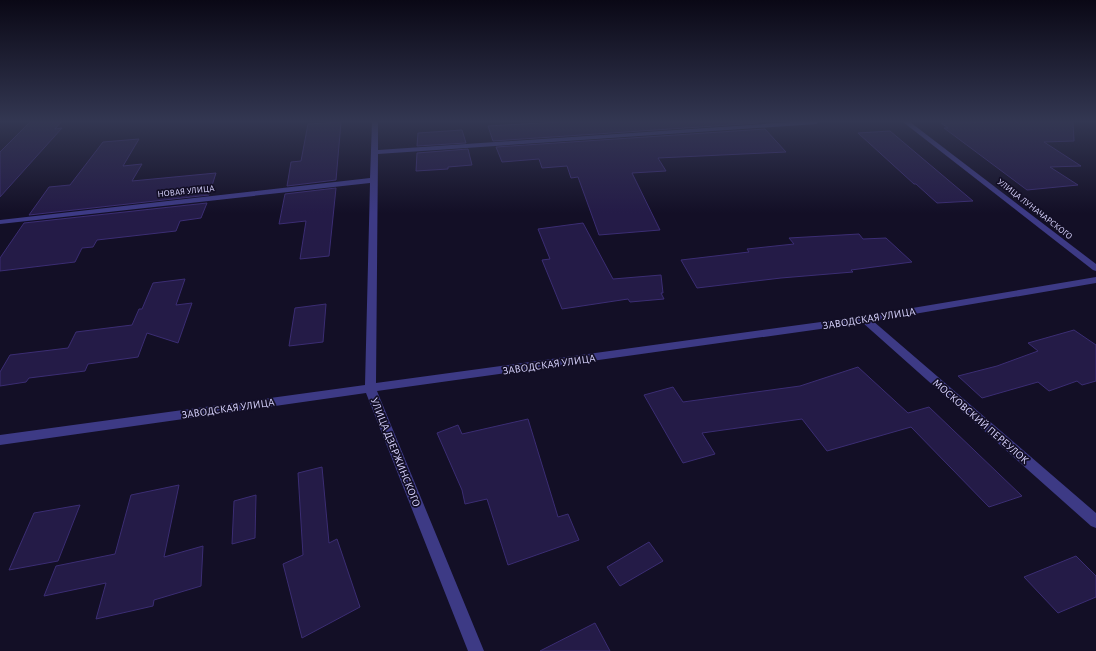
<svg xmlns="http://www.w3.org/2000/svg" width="1096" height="651" font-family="'Alegreya Sans',sans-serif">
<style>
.building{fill:#241b47;stroke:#3b2d73}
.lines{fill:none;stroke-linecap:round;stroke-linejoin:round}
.street{fill:#3d3a85;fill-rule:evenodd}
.labels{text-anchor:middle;stroke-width:3.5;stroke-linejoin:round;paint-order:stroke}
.far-street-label{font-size:9px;fill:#d9d4ff;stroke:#130f26}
.street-label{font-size:11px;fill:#d9d4ff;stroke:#130f26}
</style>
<rect width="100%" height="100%" fill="#130f26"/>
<g class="building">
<polygon points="30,122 61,122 55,129 62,128 0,197 0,152"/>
<polygon points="341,122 336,180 287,186 291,162 301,161 308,124"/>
<polygon points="558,122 758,122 759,123 493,141 488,126"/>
<polygon points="1008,122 1073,122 1074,141 1044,142 1081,166 1050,167 1078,185 1027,190 944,128 948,128 941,123"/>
<polygon points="765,129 786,152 658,158 666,171 632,173 660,230 599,235 578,177 571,178 567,166 542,168 539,159 502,162 496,147"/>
<polygon points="462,130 466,143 417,146 418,133"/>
<polygon points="890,131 973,201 937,203 916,184 914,184 858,133"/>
<polygon points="139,139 123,166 142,164 132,181 216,173 209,195 29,215 49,187 70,185 103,142"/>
<polygon points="468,149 472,165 448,167 448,169 416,171 417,153"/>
<polygon points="336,188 329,256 300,259 306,221 279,224 285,194"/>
<polygon points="207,203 201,218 180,221 176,231 97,240 93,247 82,248 75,262 0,271 0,258 24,223"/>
<polygon points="583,223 613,279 661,275 663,293 661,293 664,299 630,302 628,299 562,309 542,260 550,259 538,229"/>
<polygon points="859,234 863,239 886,238 912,262 851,270 853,272 781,278 697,288 681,260 749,252 747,249 794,244 789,238"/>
<polygon points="185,279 176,305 192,303 178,343 147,333 138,357 88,364 85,371 29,378 26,382 0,386 0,372 10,355 68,348 76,332 132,325 139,309 142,309 153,283"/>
<polygon points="326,304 323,342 289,346 295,308"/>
<polygon points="1074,330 1096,345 1096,381 1082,385 1077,381 1049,391 1038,382 982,398 958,376 997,366 1038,351 1028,343"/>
<polygon points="858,367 908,413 929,407 1022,496 989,507 911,427 827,451 802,419 702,433 715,454 683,463 644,395 673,387 683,402 800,386"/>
<polygon points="528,419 558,517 568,514 579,540 508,565 487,499 465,504 462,490 437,433 458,425 462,434"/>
<polygon points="322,467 329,543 337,539 360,607 302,638 283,564 303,555 298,473"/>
<polygon points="179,485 164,557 203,546 201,586 154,600 153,606 96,619 106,583 44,596 56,566 115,554 131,495"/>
<polygon points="256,495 255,538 232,544 234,501"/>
<polygon points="80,505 58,561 9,570 34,513"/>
<polygon points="649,542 663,561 620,586 607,567"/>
<polygon points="1076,556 1096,576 1096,597 1058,613 1024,577"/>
<polygon points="595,623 610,651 540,651"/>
</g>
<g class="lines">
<g class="street">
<polygon points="372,122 378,122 378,150 792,122 819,122 816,124 378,154 376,383 865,316 1096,277 1096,283 873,321 1096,513 1096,528 1091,526 863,323 377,391 484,651 468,651 366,393 0,445 0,435 365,385 370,183 0,224 0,220 370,178"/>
<polygon points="903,122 910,122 1096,264 1096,271 1093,270"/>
</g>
</g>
<linearGradient id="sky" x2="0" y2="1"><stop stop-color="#0a0815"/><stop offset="0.57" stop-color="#333752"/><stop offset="1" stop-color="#333752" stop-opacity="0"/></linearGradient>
<rect width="1096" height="213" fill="url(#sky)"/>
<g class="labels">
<g class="far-street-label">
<text transform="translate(186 191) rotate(-6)" y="3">НОВАЯ УЛИЦА</text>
<text transform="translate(1035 209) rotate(38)" y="3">УЛИЦА ЛУНАЧАРСКОГО</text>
</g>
<g class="street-label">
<text transform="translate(869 318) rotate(-9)" y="4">ЗАВОДСКАЯ УЛИЦА</text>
<text transform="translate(549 364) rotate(-8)" y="4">ЗАВОДСКАЯ УЛИЦА</text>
<text transform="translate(228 408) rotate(-8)" y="4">ЗАВОДСКАЯ УЛИЦА</text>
<text transform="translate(981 421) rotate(41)" y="4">МОСКОВСКИЙ ПЕРЕУЛОК</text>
<text transform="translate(396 452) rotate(68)" y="4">УЛИЦА ДЗЕРЖИНСКОГО</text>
</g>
</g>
</svg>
